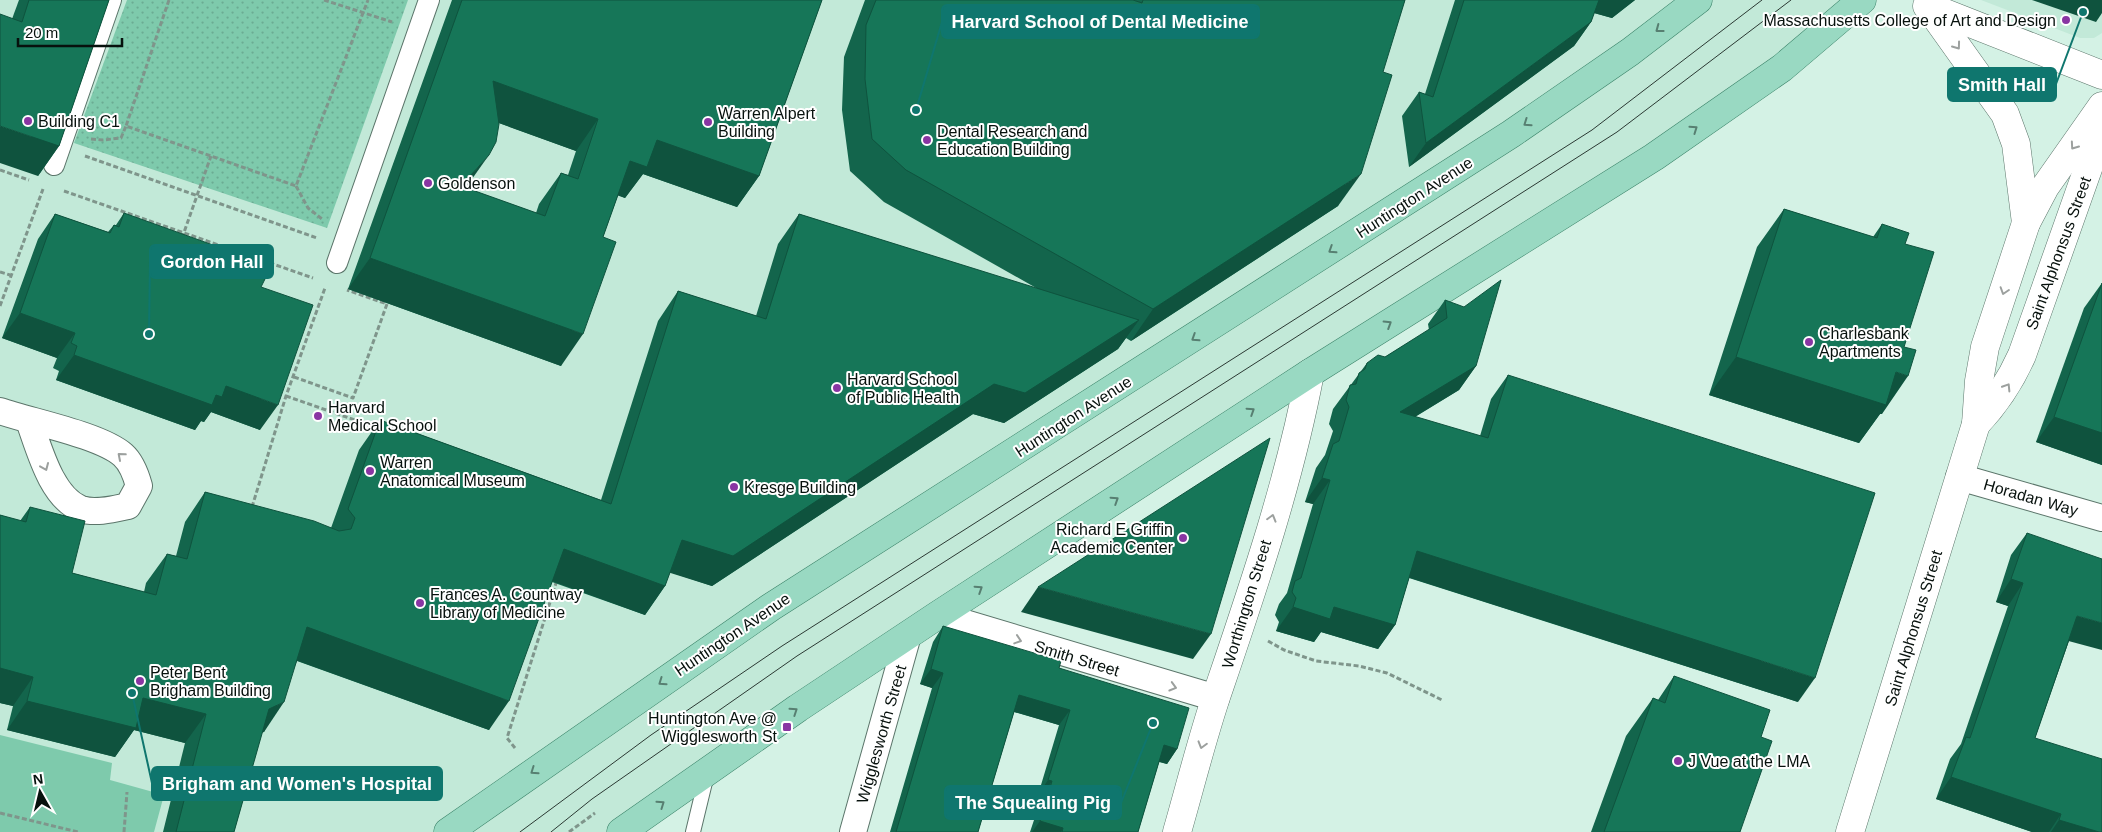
<svg xmlns="http://www.w3.org/2000/svg" width="2102" height="832" font-family="Arial,sans-serif">
<style>
.built{fill:#c2e9d8}
.grass{fill:url(#grass-dots)}
.green{fill:#7ecaac}
.lines{fill:none;stroke-linecap:round;stroke-linejoin:round}
.service-casing{stroke:#5b756a;stroke-width:16}
.pedestrian-casing{stroke:#5b756a;stroke-width:22}
.minor-casing{stroke:#5b756a;stroke-width:28}
.tertiary-casing{stroke:#5b756a;stroke-width:29}
.secondary-casing{stroke:#5b756a;stroke-width:29}
.primary-casing{stroke:#3a8268;stroke-width:29}
.path{stroke:#7f958b;stroke-width:3;stroke-dasharray:5 2.5;stroke-linecap:butt}
.service{stroke:#fff;stroke-width:14}
.pedestrian{stroke:#fff;stroke-width:20}
.minor{stroke:#fff;stroke-width:26}
.tertiary{stroke:#fff;stroke-width:28}
.secondary{stroke:#fff;stroke-width:28}
.primary{stroke:#99d9c2;stroke-width:28}
.tram{stroke:#2b3933;stroke-width:1}
.wall{fill:#13654c;fill-rule:evenodd}
.shaded-wall{fill:#0f533e}
.building{fill:#167658;stroke:#0f533e;fill-rule:evenodd}
.oneway{stroke:#577f71}
.oneway2{stroke:#9ca09e}
.poi-dot{fill:#8935a3;stroke:#fff;stroke-width:2}
.labels{text-anchor:middle;stroke-width:4;stroke-linejoin:round;paint-order:stroke}
.poi-label{font-size:16px;fill:#07110d;stroke:#fff;text-anchor:start}
.street-label{font-size:16px;fill:#07110d;stroke:#fff}
.leader{fill:none;stroke:#0f766e;stroke-width:2}
.callout-dot{fill:#0f766e;stroke:#fff;stroke-width:2}
.callout{fill:#0f766e;stroke:#0f766e;stroke-width:2}
.callout-label{font-size:18px;text-anchor:middle;font-weight:bold;fill:#fff}
</style>
<defs>
<pattern id="grass-dots" width="8" height="8" patternUnits="userSpaceOnUse" patternTransform="scale(1.25)"><rect width="8" height="8" fill="#7ecaac"/><path d="M2 2h.1M6 6h.1" fill="none" stroke="#6bac93" stroke-width="1.8" stroke-linecap="round"/></pattern>
</defs>
<rect width="100%" height="100%" fill="#d4f2e5"/>
<g class="built">
<polygon points="0,0 1862,0 1782,68 621,832 0,832"/>
<polygon points="1981,0 2102,0 2102,33 2094,38 2080,38"/>
</g>
<polygon class="grass" points="127,0 408,0 327,228 74,143"/>
<polygon class="green" points="0,735 112,763 110,780 164,795 154,832 0,832"/>
<g class="lines">
<defs>
<polyline id="service" points="693,832 707,774"/>
<g id="pedestrian">
<polyline points="54,165 111,0"/>
<polyline points="337,263 429,0"/>
</g>
<g id="minor">
<path d="M0,411C32,422 100,435 123,455C132,463 136,475 139,486L128,506C114,509 95,514 81,509C51,497 39,448 29,421"/>
<polyline points="1959,477 2102,518"/>
<polyline points="938,615 1216,698"/>
<polyline points="853,832 908,635"/>
</g>
<path id="tertiary" d="M1177,832C1190,787 1201,742 1216,697C1252,591 1289,484 1310,373"/>
<g id="secondary">
<polyline points="1927,6 2102,75"/>
<polyline points="1928,6 2005,114 2016,144 2026,223"/>
<path d="M1976,424C1996,403 2010,382 2022,355L2102,129"/>
<polyline points="1850,832 1976,424 1979,381 1985,347 2026,223 2045,187 2102,106"/>
</g>
<g id="primary">
<polyline points="448,832 771,607 1511,134 1630,52 1698,0"/>
<polyline points="621,832 798,708 938,615 1310,373 1654,157 1782,68 1862,0"/>
</g>
</defs>
<use href="#service" class="service-casing"/>
<use href="#pedestrian" class="pedestrian-casing"/>
<use href="#minor" class="minor-casing"/>
<use href="#tertiary" class="tertiary-casing"/>
<use href="#secondary" class="secondary-casing"/>
<use href="#primary" class="primary-casing"/>
<g class="path">
<polyline points="169,0 126,126 296,186 368,0"/>
<polyline points="324,0 392,22"/>
<polyline points="91,139 103,140 121,138 126,126"/>
<polyline points="85,156 317,238"/>
<polyline points="0,170 29,180"/>
<polyline points="296,186 308,208 322,219"/>
<polyline points="64,191 313,278"/>
<polyline points="182,238 211,156"/>
<polyline points="0,272 10,275"/>
<polyline points="0,306 43,189"/>
<polyline points="294,377 353,398 387,304 347,290"/>
<polyline points="286,396 378,428"/>
<polyline points="252,507 286,396 325,288"/>
<polyline points="1268,641 1284,650 1316,661 1359,666 1387,673 1442,700"/>
<polyline points="515,748 507,738 557,580"/>
<polyline points="0,813 78,832"/>
<polyline points="124,832 127,792"/>
<polyline points="569,832 595,813"/>
</g>
<use href="#service" class="service"/>
<use href="#pedestrian" class="pedestrian"/>
<use href="#minor" class="minor"/>
<use href="#tertiary" class="tertiary"/>
<use href="#secondary" class="secondary"/>
<use href="#primary" class="primary"/>
<g class="tram">
<polyline points="520,832 651,735 782,646 1592,130 1762,0"/>
<polyline points="551,832 592,799 797,656 1617,132 1791,0"/>
</g>
</g>
<g class="wall">
<polygon points="19,0 109,0 59,146 38,176 12,19"/>
<path d="M452,0H822L759,176L737,207L643,174L625,198L618,195L603,237L561,366L348,289ZM499,123L576,151L568,175L561,173L539,204L536,213L466,188Z"/>
<polygon points="865,0 1405,0 1338,206 1131,341 1126,338 1118,349 1004,423 973,414 712,586 670,572 665,586 645,615 552,582 489,730 297,661 264,732 262,732 234,832 163,832 185,743 134,730 115,757 7,730 13,706 0,703 0,515 20,521 30,507 72,573 144,592 146,583 167,554 176,556 185,522 205,492 331,528 359,450 380,420 601,500 658,321 678,291 756,316 778,244 799,214 1038,289 884,202 850,171 842,110 844,57"/>
<polygon points="1455,0 1635,0 1612,18 1594,13 1591,22 1574,46 1409,167 1402,116 1419,92 1425,94"/>
<polygon points="1784,209 1873,237 1882,224 1905,244 1882,414 1880,414 1859,443 1709,395 1757,247"/>
<polygon points="124,213 258,277 261,287 260,430 211,412 204,422 201,421 195,430 56,380 59,371 53,368 57,358 2,338 38,239 55,214 108,232 114,225 116,225"/>
<polygon points="2102,283 2102,465 2036,442 2084,308"/>
<polygon points="1445,300 1476,366 1459,390 1415,417 1480,436 1491,399 1508,375 1798,702 1409,578 1395,625 1378,649 1321,632 1314,642 1276,631 1279,622 1275,615 1279,604 1287,593 1313,504 1305,502 1316,468 1325,455 1333,431 1329,424 1333,409 1367,363 1385,357 1429,330 1428,324"/>
<polygon points="2027,533 2069,641 2035,738 2102,832 2032,832 1936,799 1950,759 1961,744 2008,606 1996,602 2011,555"/>
<polygon points="943,626 1059,668 1177,749 1167,764 1159,762 1138,832 1030,832 1042,796 1038,795 1059,725 1014,712 978,832 890,832 932,688 920,684 933,642"/>
<polygon points="1674,676 1761,737 1740,832 1591,832 1626,736 1653,698 1658,700"/>
</g>
<g class="shaded-wall">
<polygon points="1595,0 1635,0 1612,18 1587,11"/>
<polygon points="2032,0 2102,0 2102,13 2096,22"/>
<polygon points="1591,22 1574,46 1409,167 1426,143"/>
<polygon points="493,81 598,119 576,151 471,113"/>
<polygon points="0,126 59,146 38,176 0,163"/>
<polygon points="657,140 759,176 737,207 643,174 625,198 608,192 630,161"/>
<polygon points="489,155 467,186 439,217 461,186"/>
<polygon points="1361,174 1338,206 1131,341 1153,309"/>
<polygon points="370,258 583,334 561,366 348,289"/>
<polygon points="20,313 75,333 57,358 2,338"/>
<polygon points="1139,320 1118,349 1004,423 973,414 712,586 661,570 682,540 994,384"/>
<polygon points="74,355 216,395 226,386 278,405 260,430 211,412 204,422 201,421 195,430 56,380"/>
<polygon points="1736,357 1896,372 1908,376 1882,414 1880,414 1859,443 1709,395"/>
<polygon points="1476,366 1459,390 1383,436 1400,412"/>
<polygon points="2054,417 2102,433 2102,465 2036,442"/>
<polygon points="1322,478 1330,480 1313,504 1305,502"/>
<polygon points="564,549 665,586 645,615 544,578"/>
<polygon points="1417,551 1815,678 1798,702 1401,575"/>
<polygon points="2011,579 2023,583 2008,606 1996,602"/>
<polygon points="1038,587 1211,634 1193,659 1021,612"/>
<polygon points="1293,607 1334,607 1395,625 1378,649 1321,632 1314,642 1276,631"/>
<polygon points="2077,616 2102,623 2102,650 2061,639"/>
<polygon points="307,627 509,701 489,730 287,657"/>
<polygon points="0,668 33,677 13,706 0,703"/>
<polygon points="931,669 943,673 932,688 920,684"/>
<polygon points="1019,695 1070,710 1059,725 1008,710"/>
<polygon points="143,698 206,714 185,743 134,730 115,757 7,730 27,701"/>
<polygon points="284,702 264,732 248,738 269,709"/>
<polygon points="1164,745 1177,749 1167,764 1154,760"/>
<polygon points="1951,777 2061,814 2049,832 2032,832 1936,799"/>
<polygon points="1048,780 1052,781 1042,796 1038,795"/>
<polygon points="2059,820 2099,832 2051,832"/>
<polygon points="1040,821 1063,828 1061,832 1032,832"/>
</g>
<g class="building">
<polygon points="29,0 109,0 59,146 0,126 0,14 22,22"/>
<path d="M462,0H822L759,176L657,140L647,167L630,161L603,237L616,242L583,334L370,258ZM493,81L598,119L578,179L561,173L545,216L461,186L489,155L496,142L499,124Z"/>
<polygon points="876,0 1133,0 1142,3 1143,0 1405,0 1383,72 1392,75 1361,174 1153,309 906,170 872,139 865,79 866,25"/>
<polygon points="1464,0 1599,0 1591,22 1426,143 1419,92 1433,97"/>
<polygon points="1784,209 1877,238 1882,224 1909,233 1905,244 1934,252 1904,347 1916,350 1908,376 1896,372 1886,405 1736,357"/>
<polygon points="124,213 263,263 258,277 265,279 261,287 313,305 278,405 226,386 222,397 216,395 212,405 74,355 77,346 71,343 75,333 20,313 55,214 110,233 114,225 119,227"/>
<polygon points="799,214 1139,320 1025,393 994,384 733,556 682,540 665,586 564,549 509,701 307,627 284,702 269,709 234,832 176,832 206,714 143,698 136,728 27,701 33,677 0,668 0,515 26,522 30,507 85,521 72,573 156,595 167,554 187,559 205,492 314,521 339,531 351,529 355,518 348,509 380,420 611,504 678,291 766,319"/>
<polygon points="1501,280 1476,366 1400,412 1488,438 1508,375 1875,493 1815,678 1417,551 1395,625 1334,607 1330,619 1293,607 1296,598 1292,592 1295,581 1301,578 1330,480 1322,478 1333,444 1339,441 1349,407 1346,400 1350,385 1356,384 1359,373 1365,369 1367,363 1378,355 1385,357 1447,318 1445,300 1464,307"/>
<polygon points="2102,283 2102,433 2054,417"/>
<polygon points="1270,438 1211,634 1038,587"/>
<polygon points="2027,533 2102,559 2102,623 2077,616 2035,738 2102,759 2102,832 2099,832 2059,820 2061,814 1951,777 1966,737 1970,738 2023,583 2011,579"/>
<polygon points="943,626 1061,661 1059,668 1189,708 1177,749 1164,745 1138,832 1062,832 1063,828 1040,821 1052,781 1048,780 1070,710 1019,695 978,832 896,832 943,673 931,669"/>
<polygon points="1674,676 1770,710 1761,737 1772,741 1740,832 1604,832 1653,698 1665,703"/>
</g>
<defs><path id="oneway-chevron" d="M-2-3.5L2.5 0L-2 3.5" fill="none" stroke-width="1.6" stroke-linecap="round" stroke-linejoin="round" transform="scale(1.25)"/></defs>
<g class="oneway">
<use href="#oneway-chevron" transform="translate(1659 29) rotate(143)"/>
<use href="#oneway-chevron" transform="translate(1527 123) rotate(145)"/>
<use href="#oneway-chevron" transform="translate(1694 129) rotate(-35)"/>
<use href="#oneway-chevron" transform="translate(1332 250) rotate(147)"/>
<use href="#oneway-chevron" transform="translate(1388 324) rotate(-32)"/>
<use href="#oneway-chevron" transform="translate(1195 338) rotate(147)"/>
<use href="#oneway-chevron" transform="translate(1251 411) rotate(-33)"/>
<use href="#oneway-chevron" transform="translate(1115 500) rotate(-33)"/>
<use href="#oneway-chevron" transform="translate(979 589) rotate(-33)"/>
<use href="#oneway-chevron" transform="translate(662 682) rotate(145)"/>
<use href="#oneway-chevron" transform="translate(794 711) rotate(-34)"/>
<use href="#oneway-chevron" transform="translate(534 771) rotate(145)"/>
<use href="#oneway-chevron" transform="translate(661 804) rotate(-35)"/>
</g>
<g class="oneway2">
<use href="#oneway-chevron" transform="translate(1957 46) rotate(54)"/>
<use href="#oneway-chevron" transform="translate(2074 146) rotate(125)"/>
<use href="#oneway-chevron" transform="translate(2004 291) rotate(108)"/>
<use href="#oneway-chevron" transform="translate(2007 387) rotate(-58)"/>
<use href="#oneway-chevron" transform="translate(121 456) rotate(-139)"/>
<use href="#oneway-chevron" transform="translate(45 467) rotate(67)"/>
<use href="#oneway-chevron" transform="translate(1272 518) rotate(-74)"/>
<use href="#oneway-chevron" transform="translate(1018 640) rotate(18)"/>
<use href="#oneway-chevron" transform="translate(1173 687) rotate(16)"/>
<use href="#oneway-chevron" transform="translate(1202 745) rotate(106)"/>
</g>
<g class="poi-dot">
<circle cx="2066" cy="20" r="5"/>
<circle cx="28" cy="121" r="5"/>
<circle cx="708" cy="122" r="5"/>
<circle cx="927" cy="140" r="5"/>
<circle cx="428" cy="183" r="5"/>
<circle cx="1809" cy="342" r="5"/>
<circle cx="837" cy="388" r="5"/>
<circle cx="318" cy="416" r="5"/>
<circle cx="370" cy="471" r="5"/>
<circle cx="734" cy="487" r="5"/>
<circle cx="1183" cy="538" r="5"/>
<circle cx="420" cy="603" r="5"/>
<circle cx="140" cy="681" r="5"/>
<rect x="782" y="722" width="10" height="10" rx="2.5"/>
<circle cx="1678" cy="761" r="5"/>
</g>
<g class="labels">
<g class="poi-label">
<text x="2056" y="26" text-anchor="end">Massachusetts College of Art and Design</text>
<text x="718" y="119">Warren Alpert<tspan x="718" dy="18">Building</tspan></text>
<text x="38" y="127">Building C1</text>
<text x="937" y="137">Dental Research and<tspan x="937" dy="18">Education Building</tspan></text>
<text x="438" y="189">Goldenson</text>
<text x="1819" y="339">Charlesbank<tspan x="1819" dy="18">Apartments</tspan></text>
<text x="847" y="385">Harvard School<tspan x="847" dy="18">of Public Health</tspan></text>
<text x="328" y="413">Harvard<tspan x="328" dy="18">Medical School</tspan></text>
<text x="380" y="468">Warren<tspan x="380" dy="18">Anatomical Museum</tspan></text>
<text x="744" y="493">Kresge Building</text>
<text x="1173" y="535" text-anchor="end">Richard E Griffin<tspan x="1173" dy="18">Academic Center</tspan></text>
<text x="430" y="600">Frances A. Countway<tspan x="430" dy="18">Library of Medicine</tspan></text>
<text x="150" y="678">Peter Bent<tspan x="150" dy="18">Brigham Building</tspan></text>
<text x="777" y="724" text-anchor="end">Huntington Ave @<tspan x="777" dy="18">Wigglesworth St</tspan></text>
<text x="1688" y="767">J Vue at the LMA</text>
</g>
<g class="street-label">
<text transform="translate(1414 197) rotate(-33)" y="6">Huntington Avenue</text>
<text transform="translate(2058 253) rotate(-70)" y="6">Saint Alphonsus Street</text>
<text transform="translate(1073 416) rotate(-33)" y="6">Huntington Avenue</text>
<text transform="translate(2031 497) rotate(16)" y="6">Horadan Way</text>
<text transform="translate(1246 604) rotate(-73)" y="6">Worthington Street</text>
<text transform="translate(1913 628) rotate(-73)" y="6">Saint Alphonsus Street</text>
<text transform="translate(732 634) rotate(-34)" y="6">Huntington Avenue</text>
<text transform="translate(1077 658) rotate(17)" y="6">Smith Street</text>
<text transform="translate(881 734) rotate(-74)" y="6">Wigglesworth Street</text>
</g>
</g>
<path class="leader" d="M916 110L942 22M2083 12L2056 84M149 334L150 262M132 693L152 783M1153 723L1121 803"/>
<g class="callout-dot">
<circle cx="916" cy="110" r="5"/>
<circle cx="2083" cy="12" r="5"/>
<circle cx="149" cy="334" r="5"/>
<circle cx="132" cy="693" r="5"/>
<circle cx="1153" cy="723" r="5"/>
</g>
<g class="callout">
<rect x="942" y="5" width="317" height="33" rx="5"/>
<rect x="1948" y="68" width="108" height="33" rx="5"/>
<rect x="150" y="245" width="123" height="33" rx="5"/>
<rect x="152" y="767" width="290" height="33" rx="5"/>
<rect x="945" y="786" width="176" height="33" rx="5"/>
</g>
<g class="callout-label">
<text x="1100" y="28">Harvard School of Dental Medicine</text>
<text x="2002" y="91">Smith Hall</text>
<text x="212" y="268">Gordon Hall</text>
<text x="297" y="790">Brigham and Women's Hospital</text>
<text x="1033" y="809">The Squealing Pig</text>
</g>
<g transform="translate(40 792) rotate(352)" stroke="#ffffff" stroke-width="4" paint-order="stroke">
<path d="M0-4L9 19L0 12L-9 19Z" fill="#07110d"/>
<text y="-8" font-size="14" font-weight="bold" text-anchor="middle" fill="#07110d">N</text>
</g>
<path d="M18 38v8h104v-8" fill="none" stroke="#07110d" stroke-width="2.5"/>
<text x="25" y="38" font-size="15" fill="#07110d" stroke="#ffffff" stroke-width="4" paint-order="stroke">20 m</text>
</svg>
